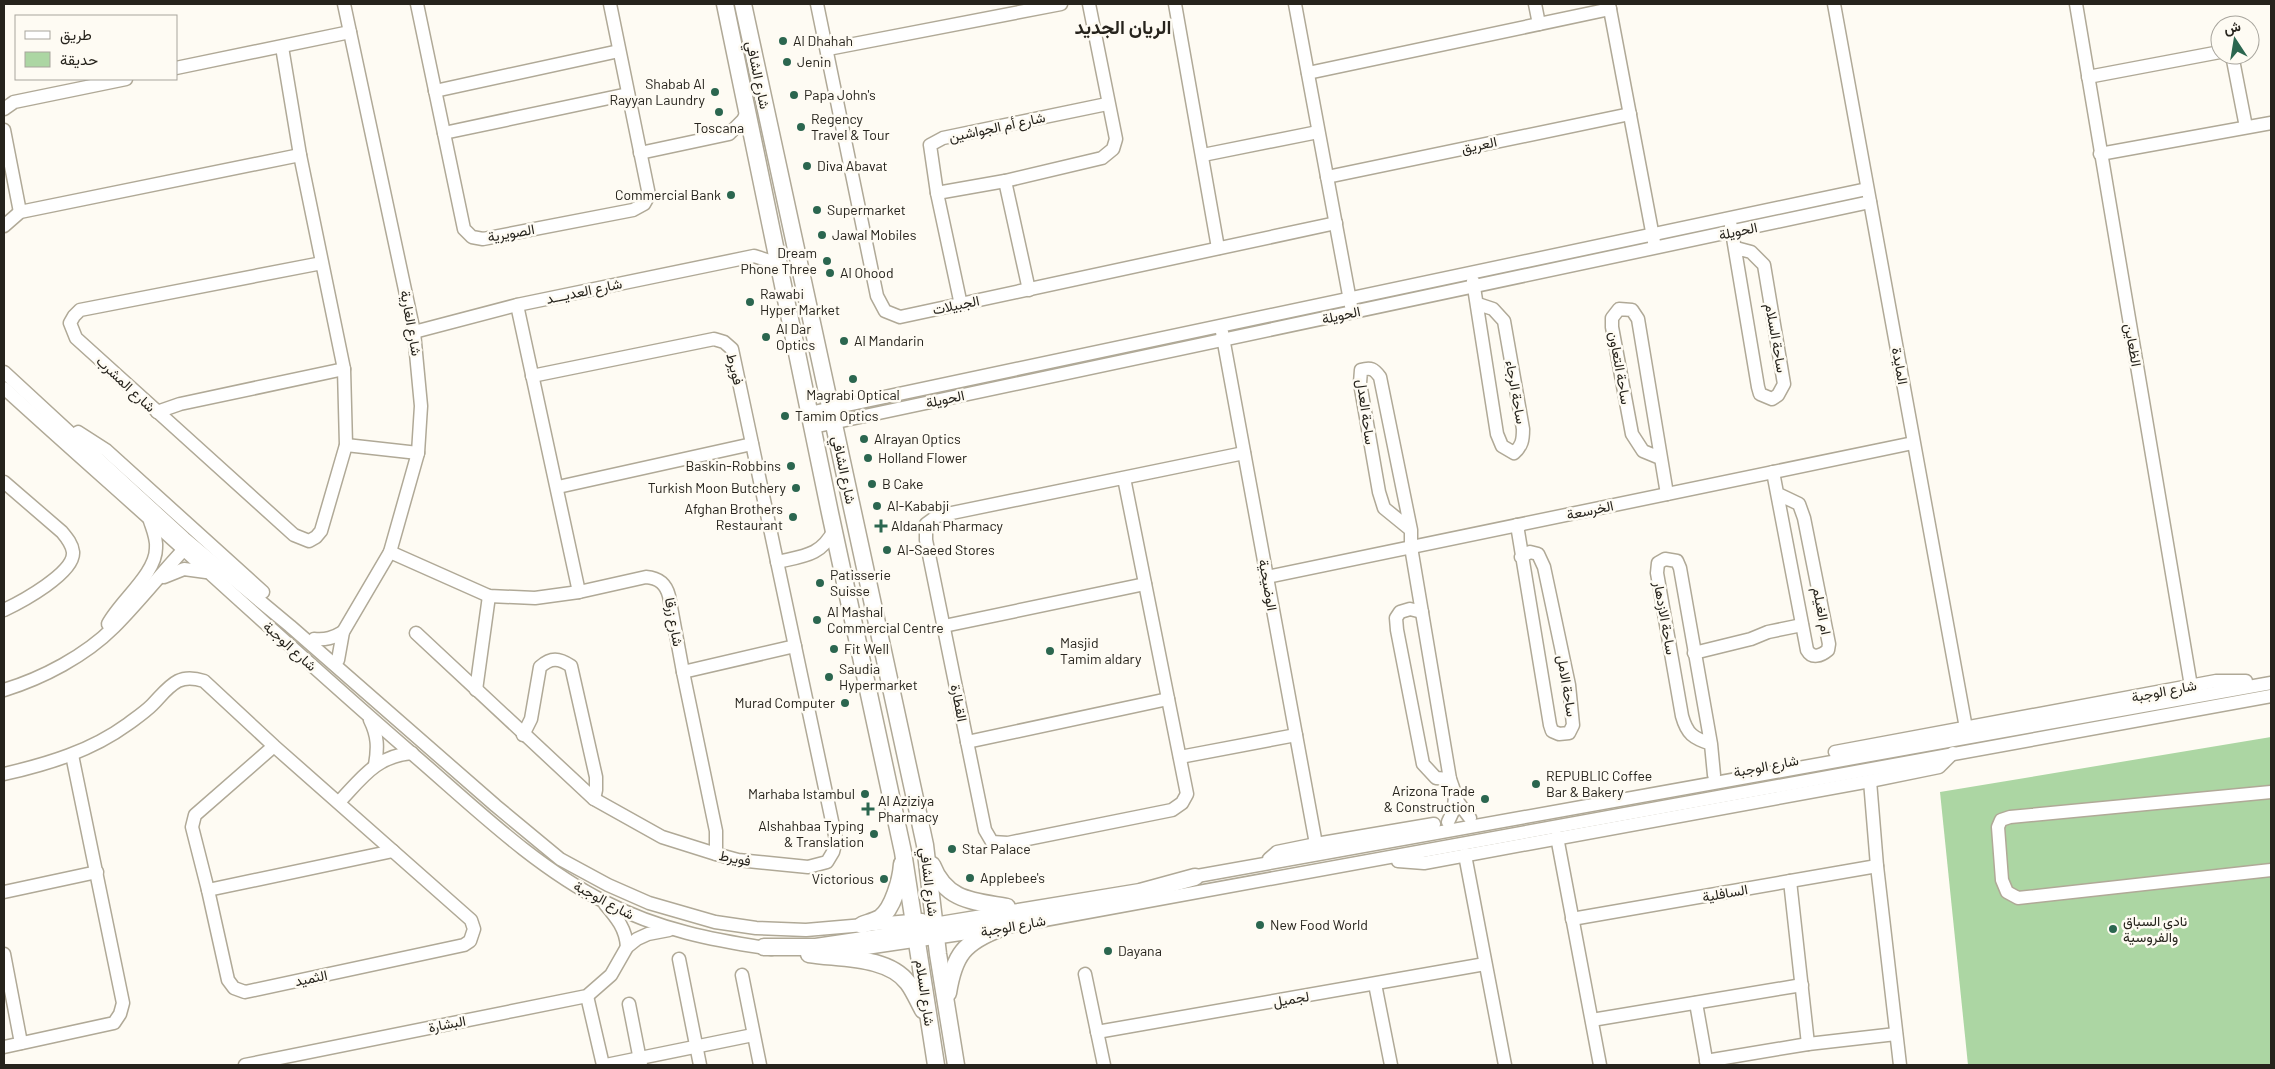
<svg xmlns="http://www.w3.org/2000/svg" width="2275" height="1069" font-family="Barlow,Vazirmatn,sans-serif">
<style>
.park{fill:#acd6a3}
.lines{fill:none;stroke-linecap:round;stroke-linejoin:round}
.minor-casing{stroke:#b0a997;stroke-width:15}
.major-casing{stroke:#b0a997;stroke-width:19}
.minor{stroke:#fff;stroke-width:12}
.major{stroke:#fff;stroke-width:16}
.poi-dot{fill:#2b664f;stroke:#fefbf3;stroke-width:2}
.labels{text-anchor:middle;stroke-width:5;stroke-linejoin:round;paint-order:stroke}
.poi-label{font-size:14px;fill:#26231c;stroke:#fefbf3;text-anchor:start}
.street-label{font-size:14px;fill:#26231c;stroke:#fefbf3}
.district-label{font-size:19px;font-weight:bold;fill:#26231c;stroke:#fefbf3}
</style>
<rect width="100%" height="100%" fill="#fefbf3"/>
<polygon class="park" points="2271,737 2271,1065 1968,1065 1940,792"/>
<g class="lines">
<defs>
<g id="minor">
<polyline points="417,4 464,229 472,237 483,239 633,210 644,204 649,195 610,4"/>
<polyline points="817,4 877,296 885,311 900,317 1336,223"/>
<polyline points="1175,4 1218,248"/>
<polyline points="1295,4 1351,306"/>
<polyline points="1535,4 1539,24"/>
<polyline points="1609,4 1654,242"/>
<polyline points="1834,4 1966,728"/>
<polyline points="2076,4 2191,686"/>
<polyline points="282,47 300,155 344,369 346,445 321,531 316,537 309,541 294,535 76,338 70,323 74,316 80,310 322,263"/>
<polyline points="828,49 1061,4"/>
<polyline points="2229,55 2233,60 2246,127"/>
<polyline points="176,68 350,32"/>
<polyline points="1308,73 1610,9"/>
<polyline points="2088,77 2220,52"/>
<polyline points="435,91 619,51"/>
<polyline points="4,109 14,102 126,79"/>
<polyline points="4,130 20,212"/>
<polyline points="444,133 628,94"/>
<polyline points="640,153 729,134 743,120 748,111"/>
<polyline points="2100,154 2271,123"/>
<polyline points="1203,155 1318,132"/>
<polyline points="1327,177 1630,114"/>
<polyline points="1005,181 1029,290"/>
<polyline points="937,193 1005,181 1102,158 1113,149 1116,139 1089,4"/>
<polyline points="4,226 20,212 300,155"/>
<polyline points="1731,226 1758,387 1760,394 1772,399 1778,395 1784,384 1764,265 1751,252 1736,248"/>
<path d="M1473,281L1497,434L1502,446L1514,453C1522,446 1523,440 1523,429L1504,321L1493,309L1478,304"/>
<polyline points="517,305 579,592"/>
<polyline points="961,305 937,193 930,145 943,138 1107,104"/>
<polyline points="414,332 517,305 754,256 773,262 781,269"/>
<polyline points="1222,332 1316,844"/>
<polyline points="4,372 184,538 290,626 496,806 560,859 608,885 649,903 715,922 756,928 806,930 922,920"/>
<path d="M4,388C73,451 144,513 213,576C278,635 343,694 409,751C470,803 533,866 605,902C660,930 712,940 772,949"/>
<polyline points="157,412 180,404 344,369"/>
<polyline points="809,413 1867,189"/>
<polyline points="813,427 1870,202"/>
<polyline points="78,432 106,450 263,592"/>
<polyline points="346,445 418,453"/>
<polyline points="1660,458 1643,451 1632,434 1612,327 1612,318 1619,309 1632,310 1638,319 1667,494"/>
<path d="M1773,472L1807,650C1812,659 1821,656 1828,650L1829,644L1804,518L1799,504L1778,494"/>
<polyline points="1124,478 1187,794 1182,803 1172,810 1008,843 992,842 985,830 926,540 926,524 937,516 1244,453"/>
<path d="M4,482L62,532C67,538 72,544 73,552C75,573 21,602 4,610"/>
<polyline points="558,487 752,444"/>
<polyline points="1517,525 1550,725 1552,731 1559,734 1569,733 1573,725 1569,685 1544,567 1538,554 1530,552 1521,557"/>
<path d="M1411,530L1384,508L1379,492L1360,383L1361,370C1371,367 1374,369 1380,377L1411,530V547L1450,779L1458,802L1470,818"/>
<path d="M390,552L489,596L535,598L579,592L646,577C659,578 666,584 669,596L683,672L716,831V854"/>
<path d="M777,562C803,556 821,556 834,530"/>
<polyline points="164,577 184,569 206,572"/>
<polyline points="1267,577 1913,443"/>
<polyline points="1422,612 1410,609 1400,612 1396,618 1397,630 1423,764 1436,778 1450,779"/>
<path d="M108,624C120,601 156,574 156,548C157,539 153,530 150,521"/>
<polyline points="944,626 1145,584"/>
<polyline points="416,633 594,799 662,837 716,854 738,860 808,867 827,862 833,852 836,840 732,349 724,342 714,339 532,376"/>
<path d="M314,639C326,640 333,638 343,632"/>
<polyline points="1694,653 1751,639 1768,632 1802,625"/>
<polyline points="338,660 343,632 390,552 418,453 421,406 414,332 344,4"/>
<polyline points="683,672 795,646"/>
<path d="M4,690C43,678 85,656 114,627C140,601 163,571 189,544"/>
<polyline points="476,690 489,596"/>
<path d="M370,720C378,736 378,748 375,765"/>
<path d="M523,735L531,719L540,667C551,657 559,658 571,666L596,777V790L594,799"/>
<polyline points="967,742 1168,699"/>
<path d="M1711,744C1693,738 1687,734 1682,716L1657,573L1658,563L1665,559L1677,561L1680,568L1711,744L1714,775"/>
<polyline points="1835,752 2216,681 2246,681"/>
<polyline points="1180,757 1296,735"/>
<path d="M4,774C48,764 91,751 128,724C136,718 145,712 152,705C160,697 168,686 178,681C186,677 195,678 204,681L274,746L471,920L474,929L470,941L464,945L245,992L234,988L228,980L208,890L192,827L195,815L274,746"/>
<polyline points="1870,781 1877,866 1900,1065"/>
<polyline points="2271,792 2010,817 2001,820 1998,827 2002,880 2007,892 2018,898 2271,870"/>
<path d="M339,802C362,778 376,756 412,753"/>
<polyline points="1448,822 1454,809 1455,795"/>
<polyline points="1557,837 1600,1065"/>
<polyline points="1465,855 1505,1065"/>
<polyline points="1269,859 1277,852 1316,844 1434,824"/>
<polyline points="1398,861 1424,863 1870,781 1939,767 1953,753"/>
<polyline points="1186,878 2271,683"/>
<polyline points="1790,881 1808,1044"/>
<polyline points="208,890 393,851"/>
<polyline points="4,892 97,872"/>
<path d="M605,904C617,918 626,929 627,947"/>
<polyline points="1572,919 1877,866"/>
<polyline points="839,952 1001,928 2271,696"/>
<polyline points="4,954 21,1043"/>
<polyline points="679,959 700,1065"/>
<polyline points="1085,974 1104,1065"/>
<polyline points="742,975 760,1065"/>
<polyline points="1375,984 1391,1065"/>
<polyline points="587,996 603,1065"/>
<polyline points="1696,1003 1707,1065"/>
<polyline points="629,1004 641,1065"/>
<polyline points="1592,1020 1802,985"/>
<polyline points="1097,1032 1485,964"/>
<polyline points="4,1047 114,1023 120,1014 123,1003 72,755"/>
<polyline points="1706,1061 1808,1044 1896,1034"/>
<polyline points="245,1065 587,996 611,975 627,947 637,939 648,934 669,930"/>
<polyline points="606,1065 753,1035"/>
</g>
<g id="major">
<polyline points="725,4 830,513 903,852 936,1065"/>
<polyline points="743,4 925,845 938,954 956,1065"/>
<path d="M932,865C946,901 973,901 1007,907"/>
<path d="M862,925C867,923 875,921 880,918C893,909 901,879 902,864"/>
<polyline points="926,931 934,926 1140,892 1195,877"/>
<polyline points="764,947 816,947 904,934 924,925"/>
<path d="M809,954C840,959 888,956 908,983C914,991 918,1001 923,1010"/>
<path d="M948,993C954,955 964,942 1001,928"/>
</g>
</defs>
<use href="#minor" class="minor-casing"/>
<use href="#major" class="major-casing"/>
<use href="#minor" class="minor"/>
<use href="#major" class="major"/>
</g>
<g class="poi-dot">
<circle cx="783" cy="41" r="5"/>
<circle cx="787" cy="62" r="5"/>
<circle cx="715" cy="92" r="5"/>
<circle cx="794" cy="95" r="5"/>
<circle cx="719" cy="112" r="5"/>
<circle cx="801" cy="127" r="5"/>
<circle cx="807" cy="166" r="5"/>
<circle cx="731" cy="195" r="5"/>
<circle cx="817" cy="210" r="5"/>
<circle cx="822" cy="235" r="5"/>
<circle cx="827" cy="261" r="5"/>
<circle cx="830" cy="273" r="5"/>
<circle cx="750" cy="302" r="5"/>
<circle cx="766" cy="337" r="5"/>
<circle cx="844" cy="341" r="5"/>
<circle cx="853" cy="379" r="5"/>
<circle cx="785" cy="416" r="5"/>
<circle cx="864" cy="439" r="5"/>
<circle cx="868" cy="458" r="5"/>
<circle cx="791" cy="466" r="5"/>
<circle cx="872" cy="484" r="5"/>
<circle cx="796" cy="488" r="5"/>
<circle cx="877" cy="506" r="5"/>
<circle cx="793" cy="517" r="5"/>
<path d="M878.5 518.5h5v5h5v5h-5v5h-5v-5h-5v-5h5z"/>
<circle cx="887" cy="550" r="5"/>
<circle cx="820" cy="583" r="5"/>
<circle cx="817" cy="620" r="5"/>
<circle cx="834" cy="649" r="5"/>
<circle cx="1050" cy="651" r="5"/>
<circle cx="829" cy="677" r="5"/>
<circle cx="845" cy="703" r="5"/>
<circle cx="1536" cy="784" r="5"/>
<circle cx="865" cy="794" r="5"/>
<circle cx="1485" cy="799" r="5"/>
<path d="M865.5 801.5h5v5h5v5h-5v5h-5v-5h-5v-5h5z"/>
<circle cx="874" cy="834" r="5"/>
<circle cx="952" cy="849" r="5"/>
<circle cx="970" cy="878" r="5"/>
<circle cx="884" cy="879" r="5"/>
<circle cx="1260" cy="925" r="5"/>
<circle cx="2113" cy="929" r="5"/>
<circle cx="1108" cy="951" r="5"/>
</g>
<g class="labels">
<g class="poi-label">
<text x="793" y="46">Al Dhahah</text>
<text x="797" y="67">Jenin</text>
<text x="705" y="89" text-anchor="end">Shabab Al<tspan x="705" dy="16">Rayyan Laundry</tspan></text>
<text x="804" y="100">Papa John's</text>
<text x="811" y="124">Regency<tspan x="811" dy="16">Travel &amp; Tour</tspan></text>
<text x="719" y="133" text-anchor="middle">Toscana</text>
<text x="817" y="171">Diva Abavat</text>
<text x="721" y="200" text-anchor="end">Commercial Bank</text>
<text x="827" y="215">Supermarket</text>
<text x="832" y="240">Jawal Mobiles</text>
<text x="817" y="258" text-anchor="end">Dream<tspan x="817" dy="16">Phone Three</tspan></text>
<text x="840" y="278">Al Ohood</text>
<text x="760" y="299">Rawabi<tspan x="760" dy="16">Hyper Market</tspan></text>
<text x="776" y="334">Al Dar<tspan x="776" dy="16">Optics</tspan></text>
<text x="854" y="346">Al Mandarin</text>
<text x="853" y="400" text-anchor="middle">Magrabi Optical</text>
<text x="795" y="421">Tamim Optics</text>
<text x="874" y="444">Alrayan Optics</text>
<text x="878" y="463">Holland Flower</text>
<text x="781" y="471" text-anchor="end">Baskin-Robbins</text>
<text x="882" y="489">B Cake</text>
<text x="786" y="493" text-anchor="end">Turkish Moon Butchery</text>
<text x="887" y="511">Al-Kababji</text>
<text x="783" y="514" text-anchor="end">Afghan Brothers<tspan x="783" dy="16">Restaurant</tspan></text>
<text x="891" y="531">Aldanah Pharmacy</text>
<text x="897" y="555">Al-Saeed Stores</text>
<text x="830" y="580">Patisserie<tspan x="830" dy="16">Suisse</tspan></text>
<text x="827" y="617">Al Mashal<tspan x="827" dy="16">Commercial Centre</tspan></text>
<text x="1060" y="648">Masjid<tspan x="1060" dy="16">Tamim aldary</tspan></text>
<text x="844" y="654">Fit Well</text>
<text x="839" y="674">Saudia<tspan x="839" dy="16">Hypermarket</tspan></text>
<text x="835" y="708" text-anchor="end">Murad Computer</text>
<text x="1546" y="781">REPUBLIC Coffee<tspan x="1546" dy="16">Bar &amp; Bakery</tspan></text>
<text x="1475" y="796" text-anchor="end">Arizona Trade<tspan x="1475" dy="16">&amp; Construction</tspan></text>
<text x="855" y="799" text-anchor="end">Marhaba Istambul</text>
<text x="878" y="806">Al Aziziya<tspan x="878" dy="16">Pharmacy</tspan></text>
<text x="864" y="831" text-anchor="end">Alshahbaa Typing<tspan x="864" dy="16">&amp; Translation</tspan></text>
<text x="962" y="854">Star Palace</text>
<text x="980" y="883">Applebee's</text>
<text x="874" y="884" text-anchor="end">Victorious</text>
<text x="2123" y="926">نادي السباق<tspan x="2123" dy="16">والفروسية</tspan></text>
<text x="1270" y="930">New Food World</text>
<text x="1118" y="956">Dayana</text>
</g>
<g class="street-label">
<text transform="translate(758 75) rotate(78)" y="5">شارع الشافي</text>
<text transform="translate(997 127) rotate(-12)" y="5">شارع أم الجواشين</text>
<text transform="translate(1479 145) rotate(-12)" y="5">العريق</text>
<text transform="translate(1738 231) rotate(-12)" y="5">الحويلة</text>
<text transform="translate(511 233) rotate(-10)" y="5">الصويرية</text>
<text transform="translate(584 291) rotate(-12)" y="5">شارع العديـــد</text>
<text transform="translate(956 305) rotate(-12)" y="5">الجبيلات</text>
<text transform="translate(1341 315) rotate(-12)" y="5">الحويلة</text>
<text transform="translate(411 323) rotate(80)" y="5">شارع الغارية</text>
<text transform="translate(1776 338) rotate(80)" y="5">ساحة السلام</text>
<text transform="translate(2133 345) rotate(80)" y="5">الظعاين</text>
<text transform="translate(1900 366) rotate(80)" y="5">المايدة</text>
<text transform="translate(1620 368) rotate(80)" y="5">ساحة التعاون</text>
<text transform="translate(735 369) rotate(76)" y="5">فويرط</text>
<text transform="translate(126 384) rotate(43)" y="5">شارع المشرب</text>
<text transform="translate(1516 392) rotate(80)" y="5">ساحة الرجاء</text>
<text transform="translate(945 399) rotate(-12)" y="5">الحويلة</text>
<text transform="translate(1366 412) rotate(82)" y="5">ساحة العدل</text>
<text transform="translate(844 470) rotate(78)" y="5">شارع الشافي</text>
<text transform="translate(1590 510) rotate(-12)" y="5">الخرسعة</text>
<text transform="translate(1268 585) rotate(80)" y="5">الوضيحية</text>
<text transform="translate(1822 611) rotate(79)" y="5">ام الغيلم</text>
<text transform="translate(1665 618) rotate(80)" y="5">ساحة الازدهار</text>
<text transform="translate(674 622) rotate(80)" y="5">شارع زرقا</text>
<text transform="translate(290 646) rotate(42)" y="5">شارع الوجبة</text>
<text transform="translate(1567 686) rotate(81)" y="5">ساحة الامل</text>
<text transform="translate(2164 691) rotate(-11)" y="5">شارع الوجبة</text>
<text transform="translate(959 703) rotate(79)" y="5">القطارة</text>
<text transform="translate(1766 766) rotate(-11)" y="5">شارع الوجبة</text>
<text transform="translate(735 858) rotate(11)" y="5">فويرط</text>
<text transform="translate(929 882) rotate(83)" y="5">شارع الشافي</text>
<text transform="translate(1725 893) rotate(-10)" y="5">السافلية</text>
<text transform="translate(604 900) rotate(28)" y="5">شارع الوجبة</text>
<text transform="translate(1013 926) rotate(-10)" y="5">شارع الوجبة</text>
<text transform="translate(311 978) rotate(-12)" y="5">الثميد</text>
<text transform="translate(925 993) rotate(82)" y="5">شارع السلام</text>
<text transform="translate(1291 999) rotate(-10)" y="5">لجميل</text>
<text transform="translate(447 1024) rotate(-11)" y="5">البشارة</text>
</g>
<g class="district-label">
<text x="1123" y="34">الريان الجديد</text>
</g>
</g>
<rect width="2275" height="1069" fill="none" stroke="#26231c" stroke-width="10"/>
<rect x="15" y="15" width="162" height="65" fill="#fefbf3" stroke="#a8a59d"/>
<rect x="25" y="31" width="25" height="8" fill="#ffffff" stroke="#a8a59d"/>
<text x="60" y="40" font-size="15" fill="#26231c">طريق</text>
<rect x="25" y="52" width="25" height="15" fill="#acd6a3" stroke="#a8a59d"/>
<text x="60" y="65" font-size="15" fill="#26231c">حديقة</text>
<g transform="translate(2235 40) rotate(348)"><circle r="24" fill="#fefbf3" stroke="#a8a59d"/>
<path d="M0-4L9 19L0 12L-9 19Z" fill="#2b664f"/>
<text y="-8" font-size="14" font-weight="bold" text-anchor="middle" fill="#26231c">ش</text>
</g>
</svg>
